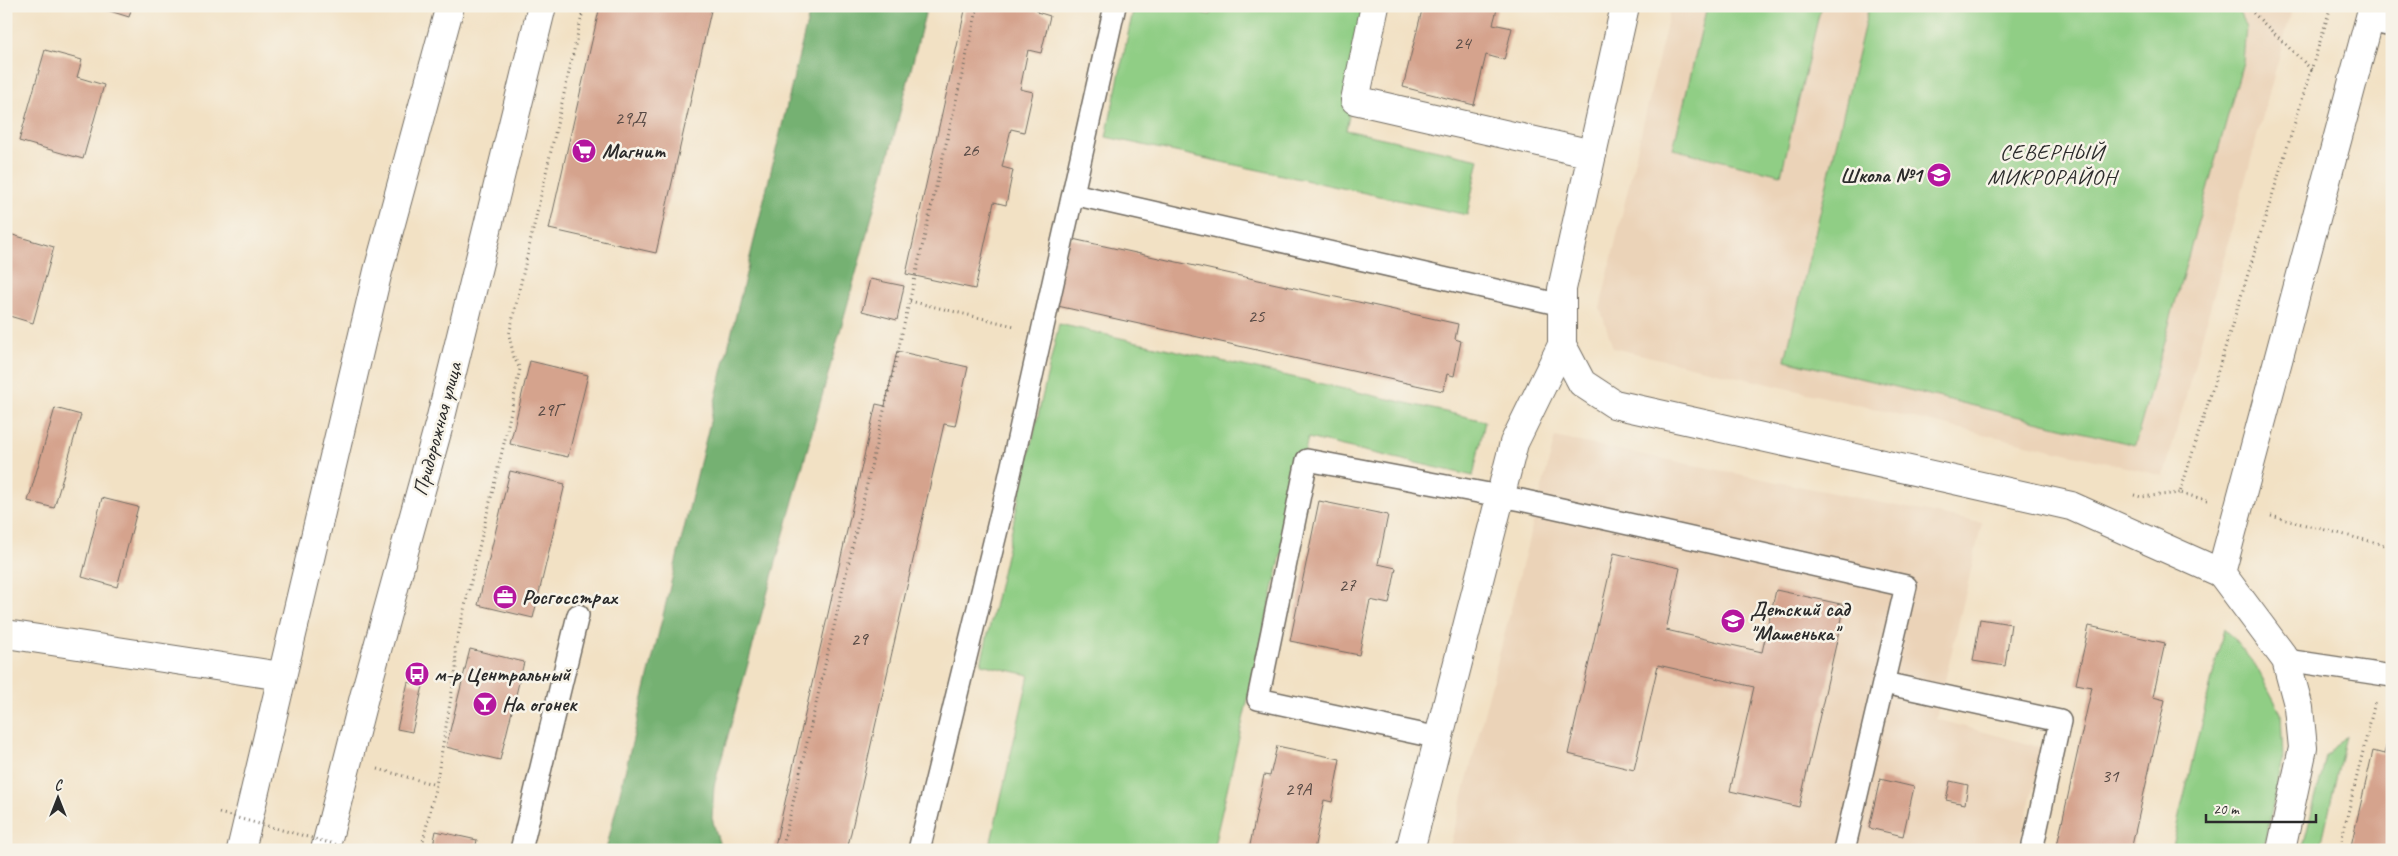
<svg xmlns="http://www.w3.org/2000/svg" width="2398" height="856" font-family="Caveat,sans-serif">
<style>
.built{fill:#ebd3b8}
.green{fill:#90ce85;stroke:#5e7c58}
.forest{fill:#74b172;stroke:#506e4e}
.building{fill:#d5a38d}
.lines{fill:none;stroke-linecap:round;stroke-linejoin:round}
.lane-casing{stroke:#716b61;stroke-width:24}
.street-casing{stroke:#716b61;stroke-width:30}
.primary-casing{stroke:#716b61;stroke-width:30}
.path{stroke:#716b61;stroke-width:3;stroke-dasharray:1 4;stroke-linecap:butt}
.lane{stroke:#fff;stroke-width:21}
.street{stroke:#fff;stroke-width:28}
.primary{stroke:#fff;stroke-width:28}
.path-bridge{stroke:#716b61;stroke-width:3;stroke-dasharray:1 4;stroke-linecap:butt}
.labels{text-anchor:middle;stroke-width:5;stroke-linejoin:round;paint-order:stroke}
.number-label{font-size:19px;fill:#564944}
.poi-label{font-size:21px;font-weight:bold;fill:#2b2b2b;stroke:#f7f3e8;text-anchor:start}
.street-label{font-size:21px;fill:#2b2b2b;stroke:#f7f3e8}
.neighbourhood-label{font-size:22px;letter-spacing:1px;fill:#2b2b2b;stroke:#f7f3e8}
</style>
<rect width="100%" height="100%" fill="#f7f3e8"/>
<filter id="ink" filterUnits="userSpaceOnUse"><feTurbulence type="fractalNoise" baseFrequency=".02" numOctaves="2"/><feDisplacementMap in="SourceGraphic" scale="10" xChannelSelector="R" yChannelSelector="G"/><feConvolveMatrix kernelMatrix="1 2 1 2 8 2 1 2 1" color-interpolation-filters="sRGB"/></filter>
<filter id="wash" filterUnits="userSpaceOnUse"><feTurbulence type="fractalNoise" baseFrequency=".0096" numOctaves="4" result="noise"/><feDisplacementMap in="SourceGraphic" scale="20" xChannelSelector="R" yChannelSelector="G"/><feGaussianBlur stdDeviation="1.12" result="paint"/><feColorMatrix in="noise" values="0 0 0 0 0 0 0 0 0 0 0 0 0 0 0 0 0 1.4 0 .05"/><feComposite in="paint" operator="in"/></filter>
<g filter="url(#wash)">
<rect width="100%" height="100%" fill="#f2e1c4"/>
<g class="built">
<polygon points="1671,6 2293,6 2164,476 1613,348 1600,308"/>
<polygon points="1555,437 1982,523 1936,719 2043,748 2018,850 1449,850"/>
</g>
<g class="green">
<polygon points="1134,6 1167,6 1211,15 1213,6 1372,6 1346,130 1479,159 1467,215 1106,137"/>
<polygon points="1707,6 1821,6 1781,175 1673,149"/>
<polygon points="1869,6 2236,6 2246,27 2243,62 2135,445 1785,360"/>
<polygon points="1059,324 1485,421 1473,476 1308,438 1213,850 989,850 1029,675 981,664"/>
<polygon points="2224,628 2256,666 2281,713 2283,760 2263,850 2171,850"/>
<polygon points="2346,735 2320,850 2302,850 2326,757"/>
</g>
<polygon class="forest" points="811,6 927,6 893,140 714,786 712,818 721,850 606,850"/>
<g id="blocks">
<g class="building">
<polygon points="94,6 132,6 129,17"/>
<polygon points="600,6 712,6 656,253 549,229"/>
<polygon points="966,6 1038,6 1037,12 1050,16 1041,53 1028,50 1020,89 1033,92 1024,132 1011,129 1002,167 1013,170 1006,205 994,202 975,289 906,274"/>
<polygon points="1423,6 1498,6 1493,24 1512,28 1504,60 1486,55 1474,105 1403,87"/>
<polygon points="45,50 82,60 77,77 104,85 83,159 19,141"/>
<polygon points="6,233 54,247 33,323 6,315"/>
<polygon points="1068,238 1458,324 1455,339 1461,341 1454,376 1447,374 1443,391 1053,305"/>
<polygon points="870,279 904,286 897,320 862,311"/>
<polygon points="897,351 968,367 955,426 944,424 847,850 774,850 876,404 885,406"/>
<polygon points="530,361 588,375 568,457 510,444"/>
<polygon points="55,408 81,415 54,508 28,501"/>
<polygon points="510,471 565,484 533,618 478,605"/>
<polygon points="102,498 138,507 117,587 82,577"/>
<polygon points="1319,501 1388,515 1378,564 1396,568 1389,604 1370,600 1359,655 1290,641"/>
<polygon points="1614,553 1680,568 1666,630 1762,652 1776,590 1845,605 1799,807 1730,791 1754,687 1658,665 1634,770 1568,754"/>
<polygon points="1980,619 2011,624 2005,666 1973,661"/>
<polygon points="2089,626 2165,643 2153,697 2165,700 2131,850 2056,850 2092,687 2076,684"/>
<polygon points="470,649 524,662 500,760 446,747"/>
<polygon points="408,682 423,686 412,732 397,729"/>
<polygon points="2392,725 2392,850 2350,850 2373,751 2384,754"/>
<polygon points="1277,746 1340,759 1332,802 1324,800 1314,850 1249,850 1264,775 1270,776"/>
<polygon points="1880,779 1914,787 1903,836 1869,828"/>
<polygon points="1950,781 1968,785 1965,804 1946,800"/>
<polygon points="436,831 477,840 475,850 432,850"/>
</g>
</g>
</g>
<g filter="url(#ink)">
<use href="#blocks" fill-opacity="0" stroke="#716b61" stroke-width="1"/>
<g class="lines">
<defs>
<g id="lane">
<polyline points="2369,21 2392,26"/>
<polyline points="1073,194 1562,305"/>
<polyline points="2286,660 2392,676"/>
<polyline points="1884,683 2060,721 2032,850"/>
<polyline points="1439,738 1258,699 1307,460 1521,500 1906,586 1844,850"/>
<polyline points="521,850 578,615"/>
<polyline points="919,850 1004,501 1115,6"/>
</g>
<g id="street">
<polyline points="1375,6 1355,100 1592,154"/>
<polyline points="1625,6 1562,289 1562,345 1582,383 1614,404 2071,506 2221,573"/>
<polyline points="6,634 281,676"/>
<polyline points="1410,850 1514,443 1562,345"/>
<polyline points="2281,850 2303,748 2299,708 2286,660 2221,573 2373,6"/>
</g>
<g id="primary">
<polyline points="241,850 378,271 450,6"/>
<polyline points="325,850 364,697 440,421 542,6"/>
</g>
</defs>
<use href="#lane" class="lane-casing"/>
<use href="#street" class="street-casing"/>
<use href="#primary" class="primary-casing"/>
<g class="path">
<polyline points="2246,6 2312,70"/>
<polyline points="910,301 1014,326"/>
<polyline points="2134,495 2141,497 2180,493"/>
<polyline points="2207,500 2180,493 2331,6"/>
<polyline points="2271,516 2392,547"/>
<polyline points="2387,645 2392,620"/>
<polyline points="378,769 436,785"/>
<polyline points="421,850 436,785 456,668 455,648 505,439 520,369 514,357 509,335 584,6"/>
<polyline points="782,850 978,6"/>
<polyline points="2339,850 2375,702"/>
</g>
<use href="#lane" class="lane"/>
<use href="#street" class="street"/>
<use href="#primary" class="primary"/>
<polyline class="path-bridge" points="219,813 356,850"/>
</g>
</g>
<defs>
<symbol id="supermarket-disc" viewBox="-11 -11 22 22"><circle r="9.5" fill="#b5179e" stroke="#f7f3e8"/><path d="M-6-5.5h2.5l.6 2H6L4.5 2H-2.5L-4.4-4H-6ZM-1.5 3.2a1.3 1.3 0 1 0 .1 0ZM3 3.2a1.3 1.3 0 1 0 .1 0Z" fill="#fff"/></symbol>
<symbol id="school-disc" viewBox="-11 -11 22 22"><circle r="9.5" fill="#b5179e" stroke="#f7f3e8"/><path d="M0-5L7-2L0 1L-7-2ZM-4 1L0 2.5L4 1V4Q0 6-4 4Z" fill="#fff"/></symbol>
<symbol id="office-disc" viewBox="-11 -11 22 22"><circle r="9.5" fill="#b5179e" stroke="#f7f3e8"/><path d="M-6-3h4V-5.5h4V-3h4V5H-6ZM-1-4.5V-3h2v-1.5ZM-6 0V1H6V0Z" fill="#fff"/></symbol>
<symbol id="bus-disc" viewBox="-11 -11 22 22"><circle r="9.5" fill="#b5179e" stroke="#f7f3e8"/><path d="M-5-6H5V4H4V6H2V4H-2V6H-4V4H-5ZM-3.5-4V0h7V-4ZM-3.5 1.2v1.5H-2V1.2ZM2 1.2v1.5H3.5V1.2Z" fill="#fff"/></symbol>
<symbol id="bar-disc" viewBox="-11 -11 22 22"><circle r="9.5" fill="#b5179e" stroke="#f7f3e8"/><path d="M-6-5H6L.8 .8V4.5H3.5V6h-7V4.5H-.8V.8Z" fill="#fff"/></symbol>
</defs>
<g fill-rule="evenodd">
<use href="#supermarket-disc" x="570" y="137" width="28" height="28"/>
<use href="#school-disc" x="1925" y="161" width="28" height="28"/>
<use href="#office-disc" x="491" y="583" width="28" height="28"/>
<use href="#school-disc" x="1719" y="607" width="28" height="28"/>
<use href="#bus-disc" x="403" y="660" width="28" height="28"/>
<use href="#bar-disc" x="471" y="690" width="28" height="28"/>
</g>
<g class="labels">
<g class="number-label">
<text x="1462" y="49">24</text>
<text x="630" y="124">29Д</text>
<text x="970" y="156">26</text>
<text x="1256" y="322">25</text>
<text x="549" y="416">29Г</text>
<text x="1347" y="591">27</text>
<text x="859" y="645">29</text>
<text x="2110" y="782">31</text>
<text x="1298" y="795">29А</text>
</g>
<g class="poi-label">
<text x="602" y="158">Магнит</text>
<text x="1922" y="182" text-anchor="end">Школа №1</text>
<text x="522" y="604">Росгосстрах</text>
<text x="1750" y="616">Детский сад<tspan x="1750" dy="24">"Машенька"</tspan></text>
<text x="434" y="681">м-р Центральный</text>
<text x="502" y="711">На огонек</text>
</g>
<g class="street-label">
<text transform="translate(437 429) rotate(-75)" y="7">Придорожная улица</text>
</g>
<g class="neighbourhood-label">
<text x="2052" y="159">СЕВЕРНЫЙ<tspan x="2052" dy="25">МИКРОРАЙОН</tspan></text>
</g>
</g>
<rect width="2398" height="856" fill="none" stroke="#f7f3e8" stroke-width="25"/>
<g transform="translate(58 798)" stroke="#f7f3e8" stroke-width="4" paint-order="stroke">
<path d="M0-4L9 19L0 12L-9 19Z" fill="#2b2b2b"/>
<text y="-8" font-size="14" font-weight="bold" text-anchor="middle" fill="#2b2b2b">С</text>
</g>
<path d="M2206 814v8h110v-8" fill="none" stroke="#2b2b2b" stroke-width="2.5"/>
<text x="2213" y="814" font-size="15" fill="#2b2b2b" stroke="#f7f3e8" stroke-width="4" paint-order="stroke">20 m</text>
</svg>
